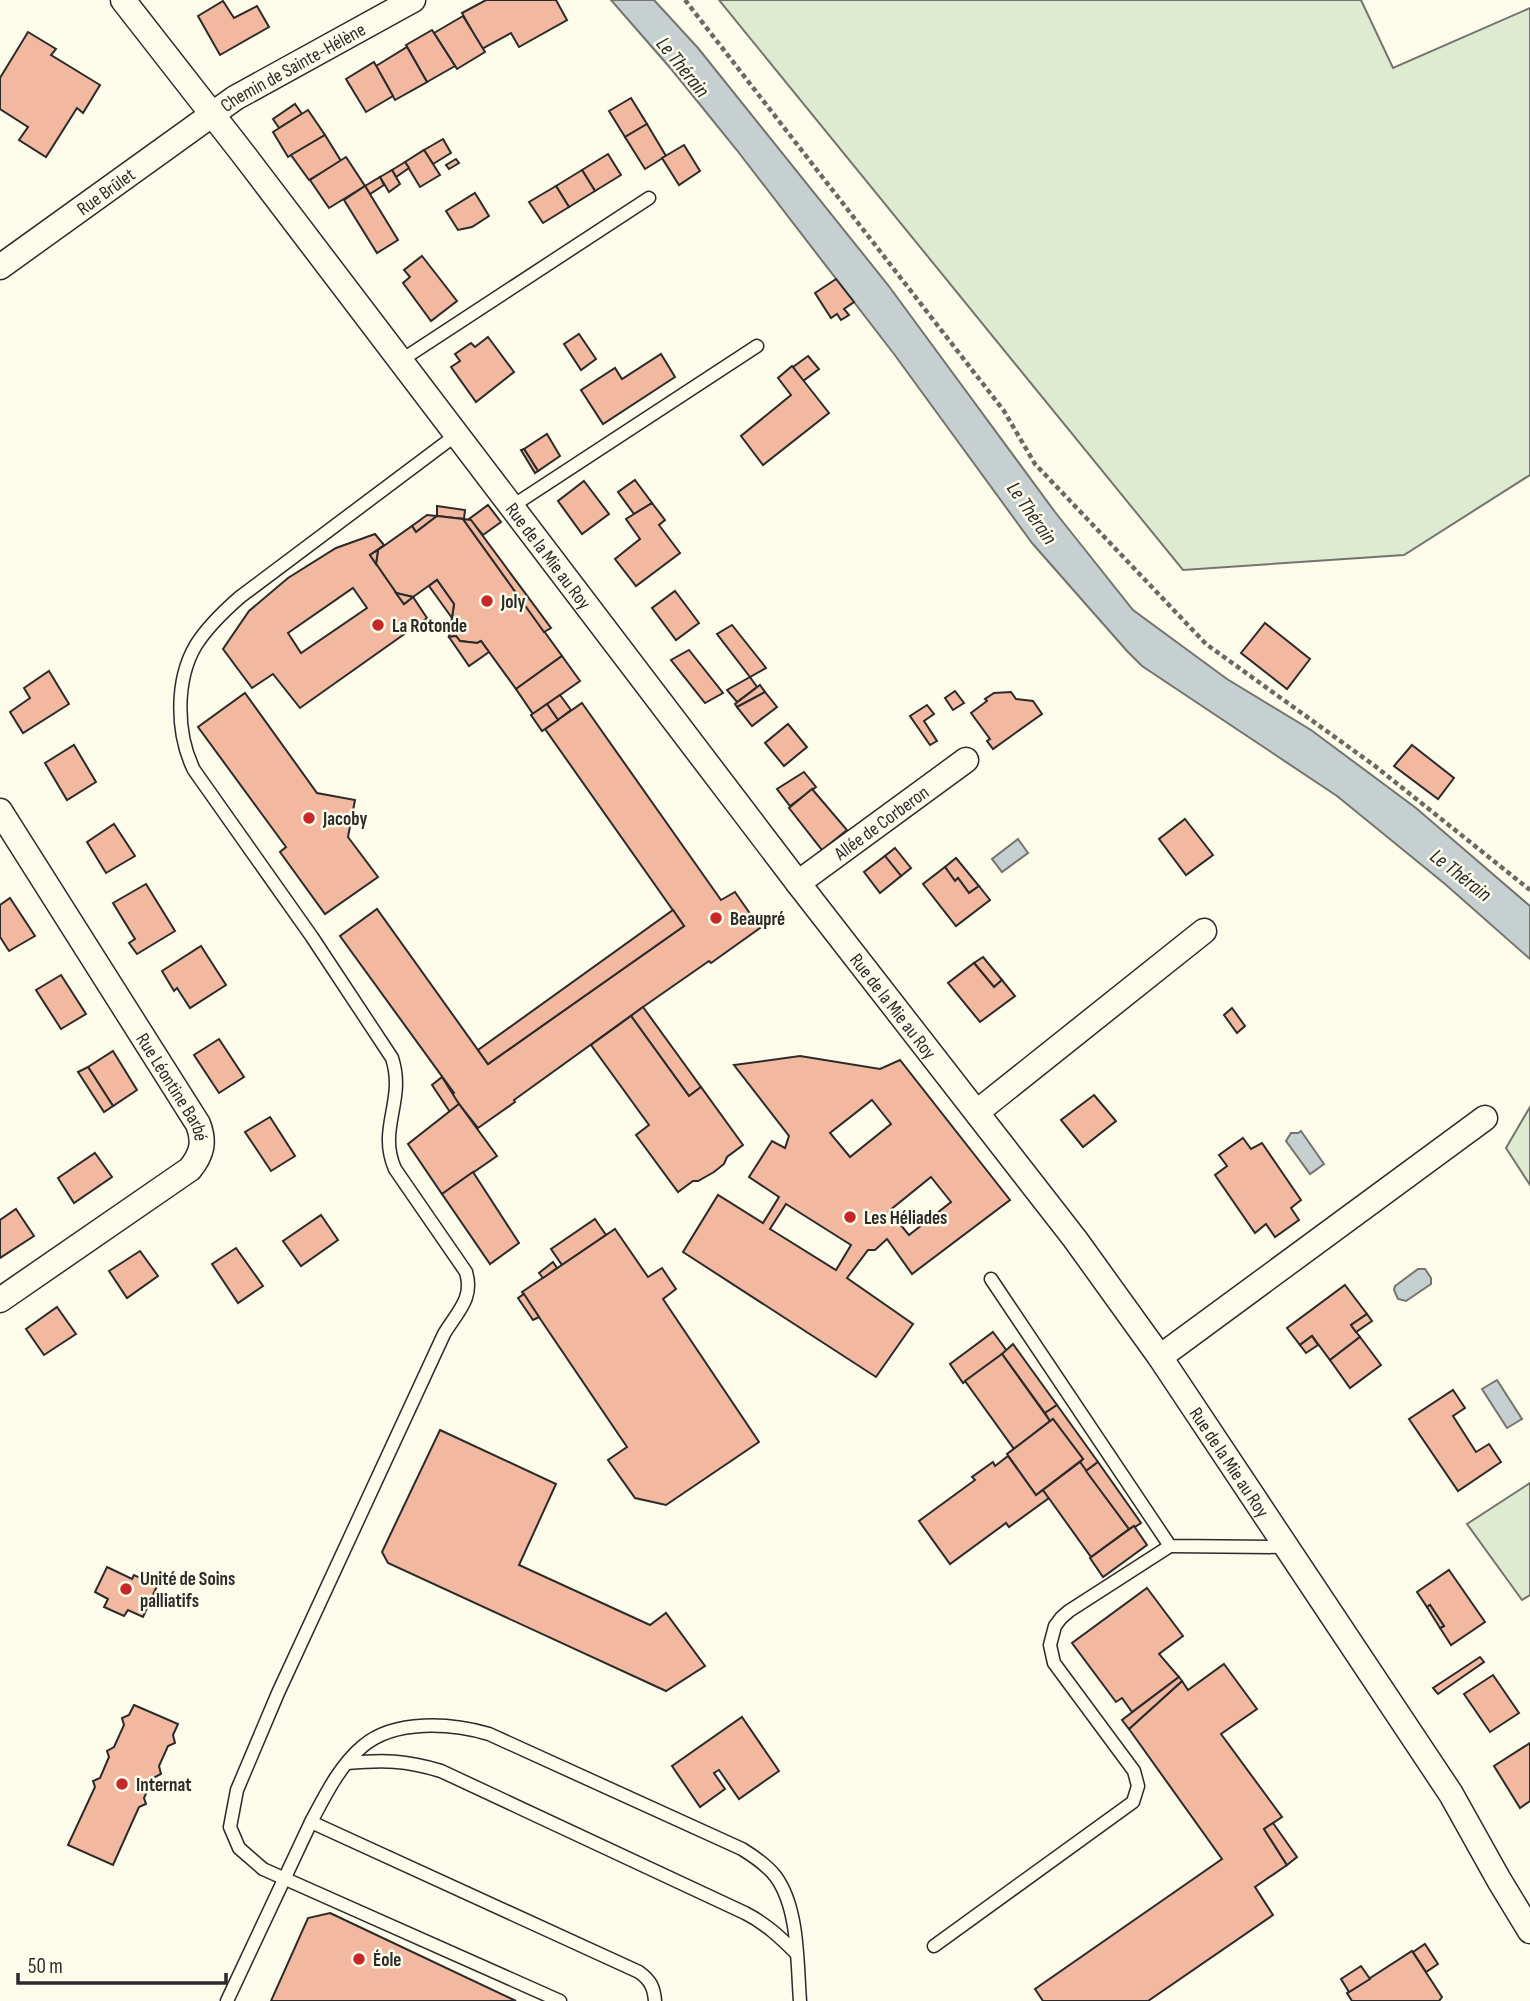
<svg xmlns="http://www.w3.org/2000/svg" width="1530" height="2001" font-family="'Sofia Sans Condensed',sans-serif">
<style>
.green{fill:#deebd1;stroke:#74746e;stroke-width:2}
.water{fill:#c7d0d0;stroke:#74746e;stroke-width:2}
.building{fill:#f2b8a0;stroke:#2b2b2b;stroke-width:2;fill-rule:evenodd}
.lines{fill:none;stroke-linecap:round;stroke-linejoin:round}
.service-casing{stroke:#2b2b2b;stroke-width:15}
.minor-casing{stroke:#2b2b2b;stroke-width:27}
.path{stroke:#6a6964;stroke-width:4.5;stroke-dasharray:5 3.5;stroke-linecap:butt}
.service{stroke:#fdfbea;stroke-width:12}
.minor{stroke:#fdfbea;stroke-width:24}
.poi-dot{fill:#c62828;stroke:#fdfbea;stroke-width:2.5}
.labels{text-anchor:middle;stroke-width:5;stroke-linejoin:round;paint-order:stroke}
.street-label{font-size:19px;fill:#2b2b2b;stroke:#fdfbea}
.poi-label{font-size:19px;font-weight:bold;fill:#2b2b2b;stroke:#fdfbea;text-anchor:start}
.water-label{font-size:21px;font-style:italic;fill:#2b2b2b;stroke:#fdfbea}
</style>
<rect width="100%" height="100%" fill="#fdfbea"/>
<g class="green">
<polygon points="719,0 1361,0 1393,68 1530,8 1530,475 1404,555 1183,570"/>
<polygon points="1530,1107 1530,1185 1506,1148"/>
<polygon points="1530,1483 1530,1595 1522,1600 1467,1524"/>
</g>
<g class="water">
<polygon points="611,0 654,0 698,48 888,285 1055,512 1133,610 1227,679 1311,730 1416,808 1530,906 1530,959 1445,884 1337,796 1142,666 1127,651 1032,543 894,354 736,149 672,70"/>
<polygon points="1018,839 1028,853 1002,872 992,859"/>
<polygon points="1301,1131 1324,1164 1310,1174 1286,1141 1291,1133 1298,1133"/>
<polygon points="1418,1269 1425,1269 1431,1278 1431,1284 1406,1301 1398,1299 1394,1290 1395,1286"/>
<polygon points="1497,1380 1522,1419 1507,1428 1482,1389"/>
</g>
<g class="building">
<polygon points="486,0 556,0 567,20 519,47 511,33 482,49 462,13"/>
<polygon points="223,1 234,18 257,6 269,27 220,55 198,16"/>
<polygon points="463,16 485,52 457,69 434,33"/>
<polygon points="432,30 455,66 427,82 406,45"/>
<polygon points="28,32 56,49 51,55 100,85 83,113 77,108 46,157 19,140 28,127 0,109 0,78"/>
<polygon points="407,47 427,82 395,100 376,66"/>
<polygon points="374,62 393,96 366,112 346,79"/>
<polygon points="631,98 647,124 625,137 609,111"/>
<polygon points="295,104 302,114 279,128 273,119"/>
<polygon points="308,110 325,135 288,157 273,132"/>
<polygon points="647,124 666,156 645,169 625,137"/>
<polygon points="325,135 341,161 309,180 291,155"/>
<polygon points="443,139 451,153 433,164 424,150"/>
<polygon points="684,145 700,171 679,185 662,158"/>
<polygon points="424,150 440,175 420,187 405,162"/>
<polygon points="608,154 621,175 595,191 582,170"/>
<polygon points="346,157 365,186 329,208 310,180"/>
<polygon points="456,159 459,163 449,169 446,165"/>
<polygon points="405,162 409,168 396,177 392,170"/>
<polygon points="392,170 400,184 389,192 380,177"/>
<polygon points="582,170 595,191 569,207 556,186"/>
<polygon points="380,177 384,185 370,194 365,186"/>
<polygon points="365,186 398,240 377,253 344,200"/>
<polygon points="556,186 569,207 543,223 529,202"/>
<polygon points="475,193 489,216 472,227 458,230 446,211"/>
<polygon points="422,256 457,301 431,321 403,283 410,277 404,270"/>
<polygon points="836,279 854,302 844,309 849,315 841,320 837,314 831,318 815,293"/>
<polygon points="579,334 596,359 581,370 564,344"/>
<polygon points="488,337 514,372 476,402 451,367 460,361 455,354 471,343 475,347"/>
<polygon points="661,354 675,377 603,424 581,390 615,368 622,379"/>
<polygon points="808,356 819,369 803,381 793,367"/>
<polygon points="792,366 829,413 763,465 741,436 791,395 778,378"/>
<polygon points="547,434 560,456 538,471 524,449"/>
<polygon points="524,449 538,471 535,473 521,450"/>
<polygon points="635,480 652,503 634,514 618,492"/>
<polygon points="584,481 609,514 582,534 558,501"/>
<polygon points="652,503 665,520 659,525 680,553 636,586 615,559 640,539 626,519"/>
<polygon points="488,505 501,522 483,535 469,519"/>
<polygon points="437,506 465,510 464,519 437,516"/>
<polygon points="427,515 437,516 416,532 412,526"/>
<polygon points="437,516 463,519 562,656 516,689 481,641 477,643 460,641 456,636 449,637 454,604 437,580 413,597 396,593 376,564 378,550 412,526 416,532"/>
<polygon points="463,519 471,520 551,628 544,632"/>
<path d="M375,534L384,545L370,555L404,604L413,597L427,618L300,708L273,674L252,688L223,649L249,611L288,578L336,548ZM353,588L367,608L301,653L288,633Z"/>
<polygon points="378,550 376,564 370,555"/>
<polygon points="437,580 454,604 452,618 429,586"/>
<polygon points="675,591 699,623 676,640 652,608"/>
<polygon points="396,593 413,597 404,604"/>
<polygon points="1265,623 1310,659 1287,689 1241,653"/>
<polygon points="732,625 763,664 766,668 750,677 717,634"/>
<polygon points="456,636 460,641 477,643 481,641 489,652 469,666 449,637"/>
<polygon points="689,650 723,693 705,703 671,660"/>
<polygon points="562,656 580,681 533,714 516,689"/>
<polygon points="49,671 69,704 23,733 10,712 30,698 24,688"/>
<polygon points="750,677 757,687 737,702 727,690"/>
<polygon points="760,685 765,692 737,707 735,704"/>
<polygon points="955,691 964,703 953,710 945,698"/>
<polygon points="765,692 777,707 752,726 737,707"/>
<polygon points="1011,692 1016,699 1033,701 1042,714 993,749 987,741 990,739 971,713 987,701 985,699 994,693"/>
<polygon points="245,693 317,793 355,800 348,837 378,877 325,914 280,852 286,847 198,727"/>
<polygon points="560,695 571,710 558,720 547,704"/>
<polygon points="582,703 721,900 735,892 760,928 711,963 709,961 643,1007 514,1100 515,1102 478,1128 452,1095 454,1093 340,936 377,909 488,1064 684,926 545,729"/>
<polygon points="547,704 558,720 542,731 531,715"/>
<polygon points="927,705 934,714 924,721 937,741 930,745 910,716"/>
<polygon points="788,724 807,747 784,766 765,743"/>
<polygon points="74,745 96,782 67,800 45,763"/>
<polygon points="1412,745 1454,778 1438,799 1394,766"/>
<polygon points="804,772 816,787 790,806 777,789"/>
<polygon points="812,789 847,830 822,850 789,808"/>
<polygon points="1185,819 1213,855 1186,875 1159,839"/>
<polygon points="114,824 135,856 106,873 87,842"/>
<polygon points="895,848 911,868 901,876 885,856"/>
<polygon points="885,856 901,876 880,893 864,872"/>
<polygon points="956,858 979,886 969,893 958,878 955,881 945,867"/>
<polygon points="945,867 955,881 958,878 969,893 979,886 990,900 956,926 923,884"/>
<polygon points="146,884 175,931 137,954 129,943 135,939 113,903"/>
<polygon points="10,898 35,936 9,951 0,937 0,905"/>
<polygon points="673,910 684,926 488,1064 478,1050"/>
<polygon points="201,946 226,985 190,1008 177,988 174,991 162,971"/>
<polygon points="983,957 1002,980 994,987 974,963"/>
<polygon points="974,963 994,987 1002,980 1015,996 980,1022 948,983"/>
<polygon points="61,975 86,1014 61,1029 36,990"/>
<polygon points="643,1007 701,1087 689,1096 631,1016"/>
<polygon points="1232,1008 1245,1026 1237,1033 1224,1015"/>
<polygon points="631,1016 689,1096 701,1087 743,1145 727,1157 724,1164 714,1172 698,1181 693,1181 678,1192 636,1135 649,1125 591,1045"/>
<polygon points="219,1039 244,1077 219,1093 194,1055"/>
<polygon points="113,1051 137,1090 113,1106 88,1067"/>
<path d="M800,1056L880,1069L900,1060L1010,1200L912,1274L887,1239L875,1250H868L847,1278L913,1324L876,1377L683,1252L718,1195L763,1223L779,1197L749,1177L772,1141L785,1148L789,1136L734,1065ZM872,1100L891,1124L850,1157L830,1133ZM931,1177L951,1202L909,1235L889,1211ZM786,1204L851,1245L836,1270L770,1229Z"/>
<polygon points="88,1067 113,1106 104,1112 78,1072"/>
<polygon points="442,1077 459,1104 450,1112 432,1085"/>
<polygon points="1094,1095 1116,1121 1083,1147 1061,1120"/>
<polygon points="459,1104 497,1156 442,1194 408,1144"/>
<polygon points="270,1117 295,1156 271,1171 245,1132"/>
<polygon points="1243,1138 1251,1149 1262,1143 1301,1200 1291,1208 1299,1220 1275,1237 1266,1224 1255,1233 1215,1175 1227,1166 1219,1155"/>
<polygon points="95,1153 112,1177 74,1203 58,1178"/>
<polygon points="473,1172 519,1243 490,1264 442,1194"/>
<polygon points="16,1209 34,1236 0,1258 0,1220"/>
<polygon points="321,1215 338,1240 301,1266 283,1241"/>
<polygon points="595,1219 606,1235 562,1265 551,1249"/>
<polygon points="615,1229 648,1277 662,1268 676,1289 663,1299 759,1442 666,1505 635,1498 608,1460 627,1447 522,1292"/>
<polygon points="236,1248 263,1286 238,1303 212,1264"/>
<polygon points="140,1251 158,1276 127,1298 109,1271"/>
<polygon points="553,1262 557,1268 543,1278 539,1273"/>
<polygon points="1345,1285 1367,1314 1351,1325 1360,1337 1330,1360 1312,1336 1300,1345 1287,1328"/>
<polygon points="524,1294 539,1317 533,1320 518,1298"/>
<polygon points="57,1307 76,1334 44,1355 26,1329"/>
<polygon points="1367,1314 1372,1321 1356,1332 1351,1325"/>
<polygon points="993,1332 1007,1351 963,1383 950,1364"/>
<polygon points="1312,1336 1318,1345 1306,1353 1300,1345"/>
<polygon points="1360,1337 1381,1365 1350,1388 1330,1360"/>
<polygon points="1013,1344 1057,1405 1045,1413 1002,1354"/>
<polygon points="1002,1354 1050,1421 1014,1449 965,1381"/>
<polygon points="1453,1390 1465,1408 1453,1416 1476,1452 1489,1444 1501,1462 1458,1491 1409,1419"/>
<polygon points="1057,1405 1098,1462 1086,1471 1080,1462 1083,1459 1053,1419 1050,1421 1045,1413"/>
<polygon points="1053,1419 1083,1459 1036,1495 1007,1454"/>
<polygon points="440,1430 556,1484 519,1565 650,1625 666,1613 705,1666 666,1691 388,1563 382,1552"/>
<polygon points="1008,1456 1036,1495 1043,1490 1049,1498 1009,1527 1006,1523 950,1564 919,1521 975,1480 972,1477 993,1462 995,1466"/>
<polygon points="1080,1462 1129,1529 1091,1557 1043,1490"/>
<polygon points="1098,1462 1141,1523 1135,1527 1134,1526 1129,1529 1086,1471"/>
<polygon points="1134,1526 1147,1545 1103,1577 1090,1558"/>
<polygon points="107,1567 132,1579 134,1575 157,1586 143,1617 128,1610 124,1616 104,1607 108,1599 95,1592"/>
<polygon points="1449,1570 1485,1622 1451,1645 1440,1628 1444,1626 1430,1605 1427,1607 1417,1592"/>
<polygon points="1147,1588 1183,1636 1159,1654 1179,1677 1132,1712 1122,1698 1116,1702 1072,1643"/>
<polygon points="1430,1605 1444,1626 1440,1628 1427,1607"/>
<polygon points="1480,1657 1484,1662 1438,1694 1433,1688"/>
<polygon points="1224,1664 1257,1709 1221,1734 1282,1817 1264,1829 1287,1865 1255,1887 1273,1915 1148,2001 1043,2001 1035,1989 1222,1859 1129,1729 1182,1681 1188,1690"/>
<polygon points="1493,1675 1519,1713 1490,1732 1464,1694"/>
<polygon points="1179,1677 1182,1681 1129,1729 1122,1720"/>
<polygon points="134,1705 178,1724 173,1735 175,1743 168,1746 159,1766 161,1774 153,1778 144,1798 146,1804 139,1807 113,1865 68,1845 95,1787 93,1781 100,1778 109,1757 107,1751 114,1747 124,1725 122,1718 129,1715"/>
<polygon points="742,1717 779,1771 739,1799 719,1770 714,1773 725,1789 700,1807 672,1766"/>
<polygon points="1530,1743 1530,1801 1520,1808 1494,1766"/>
<polygon points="1273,1823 1297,1857 1287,1865 1264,1829"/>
<polygon points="330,1913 516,2001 271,2001 308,1918"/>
<polygon points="1425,1944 1438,1964 1426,1972 1413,1952"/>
<polygon points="1412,1951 1442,1997 1439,2001 1352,2001 1347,1993"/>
<polygon points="1361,1966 1370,1979 1349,1992 1341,1979"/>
</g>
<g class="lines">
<defs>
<g id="service">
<polyline points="400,361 649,198"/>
<path d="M456,435L240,597C224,611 208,626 196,645C175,680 176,734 194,770L312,937L392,1058C406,1101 377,1128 395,1169L466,1272C474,1299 457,1312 444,1334L278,1693L237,1790L230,1827L239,1848L263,1869L560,2001"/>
<polyline points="511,507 757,346"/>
<polyline points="991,1279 1170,1546 1285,1547"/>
<path d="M347,1763C384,1760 405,1760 441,1771L745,1913C765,1923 780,1937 796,1953"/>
<path d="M311,1822L639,1972C650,1980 654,1987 655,2001"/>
<polyline points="934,1946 1133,1802 1138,1786 1134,1771 1054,1663 1050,1645 1055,1626 1061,1618 1069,1611 1170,1546"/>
<path d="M227,2001L311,1822C325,1796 339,1766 363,1746C395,1719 451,1723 489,1734L742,1849C755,1857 767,1865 776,1877C799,1909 797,1963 800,2001"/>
</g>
<g id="minor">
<path id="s1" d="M123,0L244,155L798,883L1075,1239L1160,1357L1451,1794L1499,1880L1530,1931"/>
<path id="s2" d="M0,267L235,98L413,0"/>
<path id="s3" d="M0,811L198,1124C205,1142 202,1154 190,1169L0,1300"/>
<path id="s4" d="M798,883L966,760"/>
<polyline points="977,1112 1204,931"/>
<polyline points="1160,1357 1485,1118"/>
</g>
</defs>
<use href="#service" class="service-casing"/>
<use href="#minor" class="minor-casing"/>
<polyline class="path" points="685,0 1004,411 1035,464 1206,644 1375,766 1530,890"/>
<use href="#service" class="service"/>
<use href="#minor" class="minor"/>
</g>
<g class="poi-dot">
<circle cx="487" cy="601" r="7"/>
<circle cx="378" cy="625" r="7"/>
<circle cx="309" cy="818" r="7"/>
<circle cx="716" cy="918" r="7"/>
<circle cx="850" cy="1217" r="7"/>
<circle cx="126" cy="1589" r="7"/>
<circle cx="122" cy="1784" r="7"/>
<circle cx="359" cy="1959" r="7"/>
</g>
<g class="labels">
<g class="street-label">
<text dy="7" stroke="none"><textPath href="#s2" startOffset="355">Chemin de Sainte-Hélène</textPath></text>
<text dy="7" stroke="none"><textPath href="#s2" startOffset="130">Rue Brûlet</textPath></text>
<text dy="7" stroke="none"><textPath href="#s1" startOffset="700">Rue de la Mie au Roy</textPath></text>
<text dy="7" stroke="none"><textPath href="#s4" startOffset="103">Allée de Corberon</textPath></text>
<text dy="7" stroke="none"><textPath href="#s1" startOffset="1267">Rue de la Mie au Roy</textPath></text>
<text dy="7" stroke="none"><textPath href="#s3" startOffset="326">Rue Léontine Barbé</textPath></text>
<text dy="7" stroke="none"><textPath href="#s1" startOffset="1834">Rue de la Mie au Roy</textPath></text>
</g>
<g class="poi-label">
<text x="501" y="608">Joly</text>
<text x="392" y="632">La Rotonde</text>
<text x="323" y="825">Jacoby</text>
<text x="730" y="925">Beaupré</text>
<text x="864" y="1224">Les Héliades</text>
<text x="140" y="1585">Unité de Soins<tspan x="140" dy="22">palliatifs</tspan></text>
<text x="136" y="1791">Internat</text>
<text x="373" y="1966">Éole</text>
</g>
<g class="water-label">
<text transform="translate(683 67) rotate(51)" y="7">Le Thérain</text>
<text transform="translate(1032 513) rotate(55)" y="7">Le Thérain</text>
<text transform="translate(1461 875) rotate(38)" y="7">Le Thérain</text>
</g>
</g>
<path d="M18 1973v10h208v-10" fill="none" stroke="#2b2b2b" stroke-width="3.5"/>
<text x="28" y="1973" font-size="21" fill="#2b2b2b" stroke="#fdfbea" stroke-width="5" paint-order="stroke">50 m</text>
</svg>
